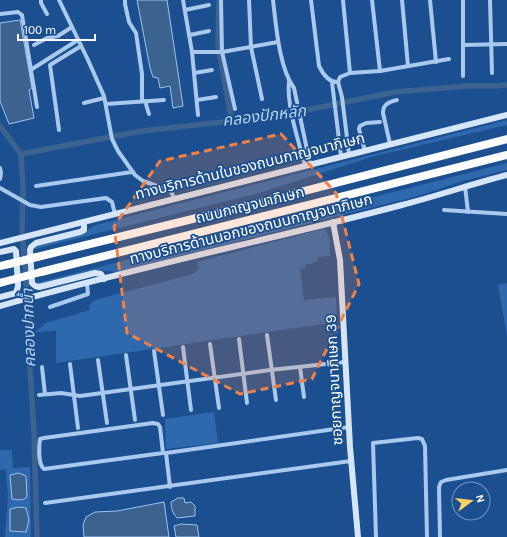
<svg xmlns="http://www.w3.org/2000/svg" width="507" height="537" font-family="Karla,'Noto Sans Thai',sans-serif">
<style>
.green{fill:#2e69ad}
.water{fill:#3c6290;stroke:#9cc4f0}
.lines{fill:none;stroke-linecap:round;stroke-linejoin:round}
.canal{stroke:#3c6290;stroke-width:5.5}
.street{stroke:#a9c9ee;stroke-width:4}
.secondary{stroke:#d6e6fa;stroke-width:6}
.highway{stroke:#fff;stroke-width:8}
.highway-bridge{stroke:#fff;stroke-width:8}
.marked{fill:#ee8249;fill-opacity:0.2;stroke:#ee8249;stroke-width:3;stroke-dasharray:8 5;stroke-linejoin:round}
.labels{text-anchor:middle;stroke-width:3.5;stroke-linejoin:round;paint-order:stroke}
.street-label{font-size:15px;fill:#fff;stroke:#1b4f8f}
.water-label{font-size:16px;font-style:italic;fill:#b5d3f5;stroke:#1b4f8f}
</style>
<rect width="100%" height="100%" fill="#1b4f8f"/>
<g class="green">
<polygon points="507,120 507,125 375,156 259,193 35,249 36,245 80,234 96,225"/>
<polygon points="507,163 507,170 463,181 418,196 180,256 118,272 98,270 41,285 37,284 36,283"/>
<path d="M323,229C332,233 329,247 330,256L318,257V261L305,265L306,268L300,269L304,300L336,297L337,322L56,363V331L35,332L46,323L90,310L89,305L95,300L193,274L199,268L197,262Z"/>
<polygon points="507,283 507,336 498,285"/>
<polygon points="214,412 218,443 166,449 165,419"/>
<polygon points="0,450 12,450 13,468 30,467 31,537 5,537 8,497 6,469 0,470"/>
</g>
<g class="water">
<polygon points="137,0 167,0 183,106 173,108 170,86 160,88 158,78 153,77 150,68"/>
<polygon points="20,20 32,88 29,90 34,118 9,124 0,101 0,23"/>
<path d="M19,473L26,476L27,497C23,501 17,500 12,499L10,475Z"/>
<path d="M178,498H184L185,503L191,502L195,506V516L177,518C173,514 171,508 171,502Z"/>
<polygon points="164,502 169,537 84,537 83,525 86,517 95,512 117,511"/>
<polygon points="19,507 26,508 29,520 26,532 10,531 10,509"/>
<polygon points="181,524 197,525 199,537 176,537 174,526"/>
</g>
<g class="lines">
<g class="canal">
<polyline points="219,0 218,46 232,121"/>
<polyline points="0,126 21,154 23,189 22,232 30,329 29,355 34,432 37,537"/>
<polyline points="21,154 142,131 232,121 307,110 395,92 466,86 496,86 507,85"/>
</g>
<g class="street">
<polyline points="41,0 41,3 47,14"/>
<polyline points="59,0 88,60 104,96 112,139 118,151 135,175 143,181 168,190 171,192 175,199"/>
<polyline points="125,0 125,4 129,22 136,33 142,74 142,101"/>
<polyline points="183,0 192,52 198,115"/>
<polyline points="221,0 222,52 235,109"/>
<polyline points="249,0 251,47 262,99"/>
<path d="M273,0C276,25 279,68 294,88L310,164"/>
<path d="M311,0L319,66C323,74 329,83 338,82"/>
<polyline points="343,0 350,73"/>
<polyline points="372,0 380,71"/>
<polyline points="402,0 408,66"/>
<polyline points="430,0 436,62"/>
<polyline points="463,0 463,76"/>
<polyline points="490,0 492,73"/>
<polyline points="185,10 209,5"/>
<polyline points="0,14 18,12 22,15 37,107"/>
<polyline points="190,35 209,31"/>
<polyline points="34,45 47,38 58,36 72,27"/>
<polyline points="463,45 507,44"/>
<polyline points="192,52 222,52 278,42"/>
<polyline points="32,69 78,40"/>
<polyline points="194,73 212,70"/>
<path d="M289,81C286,104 299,143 305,165"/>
<polyline points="332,82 341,156"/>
<polyline points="197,100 216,97"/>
<polyline points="145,101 149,114"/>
<polyline points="84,103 104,98"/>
<polyline points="106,104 164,100"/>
<polyline points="59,130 50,65 81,46"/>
<path d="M390,144L383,113C383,104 389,102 397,100"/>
<polyline points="365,151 359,129 360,126 366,123 380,122"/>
<polyline points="349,154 342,97 338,82 340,77 350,73 380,71 449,59"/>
<polyline points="0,168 1,173 0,179"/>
<polyline points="36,186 132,172"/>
<polyline points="465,186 468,212"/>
<polyline points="0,188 30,205 41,207 106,198 112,202 115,214"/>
<polyline points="444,210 507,214"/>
<polyline points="50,307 88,294 87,283"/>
<polyline points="267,335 276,400"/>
<polyline points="239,339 247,403"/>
<polyline points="210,344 219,408"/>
<polyline points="183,347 191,410"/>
<polyline points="154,351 163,415"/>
<polyline points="126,355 135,420"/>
<polyline points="98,360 107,423"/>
<polyline points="70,364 78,428"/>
<polyline points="42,367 45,394"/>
<polyline points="300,367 304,397"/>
<polyline points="39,395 61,393 80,396 270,370 345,362"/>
<path d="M163,453L160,427L158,424L153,423L44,438L40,439C39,447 38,464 44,469L163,453H166L349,427"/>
<polyline points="166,453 170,487"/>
<polyline points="45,503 351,461"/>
<polyline points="376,537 373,443 418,438 422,439 425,446 427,537"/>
<polyline points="440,537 439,487 441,482 446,480 507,470"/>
</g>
<g class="secondary">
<polyline points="84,222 84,230 80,232 36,243 31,247 30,250 32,283 35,286 39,287 95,273 101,274 104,279"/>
<polyline points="333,222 340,260 350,447 358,537"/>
<polyline points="0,243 507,115"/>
<polyline points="0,252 14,249 16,251 18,286 16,293 0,297"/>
<path d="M0,306C133,268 269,240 402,205C437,196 472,184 507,175"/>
</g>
<g class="highway">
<polyline points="37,257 250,205 507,139"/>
<polyline points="0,266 9,264"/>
<polyline points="41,272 507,155"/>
<polyline points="0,283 11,280"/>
</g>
<g class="highway-bridge">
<polyline points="9,264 37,257"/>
<polyline points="11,280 41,272"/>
</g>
</g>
<path class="marked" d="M281,134L336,193L359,284L312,379L240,394L127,333L114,226L160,161Z"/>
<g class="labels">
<g class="street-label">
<text transform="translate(250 166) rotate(-14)" y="5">ทางบริการด้านในของถนนกาญจนาภิเษก</text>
<text transform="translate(250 205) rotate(-14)" y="5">ถนนกาญจนาภิเษก</text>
<text transform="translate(251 229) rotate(-14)" y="5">ทางบริการด้านนอกของถนนกาญจนาภิเษก</text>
<text transform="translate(334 380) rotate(-93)" y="5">ซอยกาญจนาภิเษก 39</text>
</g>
<g class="water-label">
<text transform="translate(264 115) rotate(-7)" y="6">คลองปักหลัก</text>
<text transform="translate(28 328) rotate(-92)" y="6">คลองปากน้ำ</text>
</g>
</g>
<g transform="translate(471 501) rotate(75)"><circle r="19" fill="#1b4f8f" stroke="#7695bc"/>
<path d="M0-3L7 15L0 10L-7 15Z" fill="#ffd166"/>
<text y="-6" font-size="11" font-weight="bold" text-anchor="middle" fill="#ffffff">N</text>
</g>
<path d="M18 34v6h77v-6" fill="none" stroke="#ffffff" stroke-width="2"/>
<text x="24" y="34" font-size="12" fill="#ffffff" stroke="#1b4f8f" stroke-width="3" paint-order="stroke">100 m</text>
</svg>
